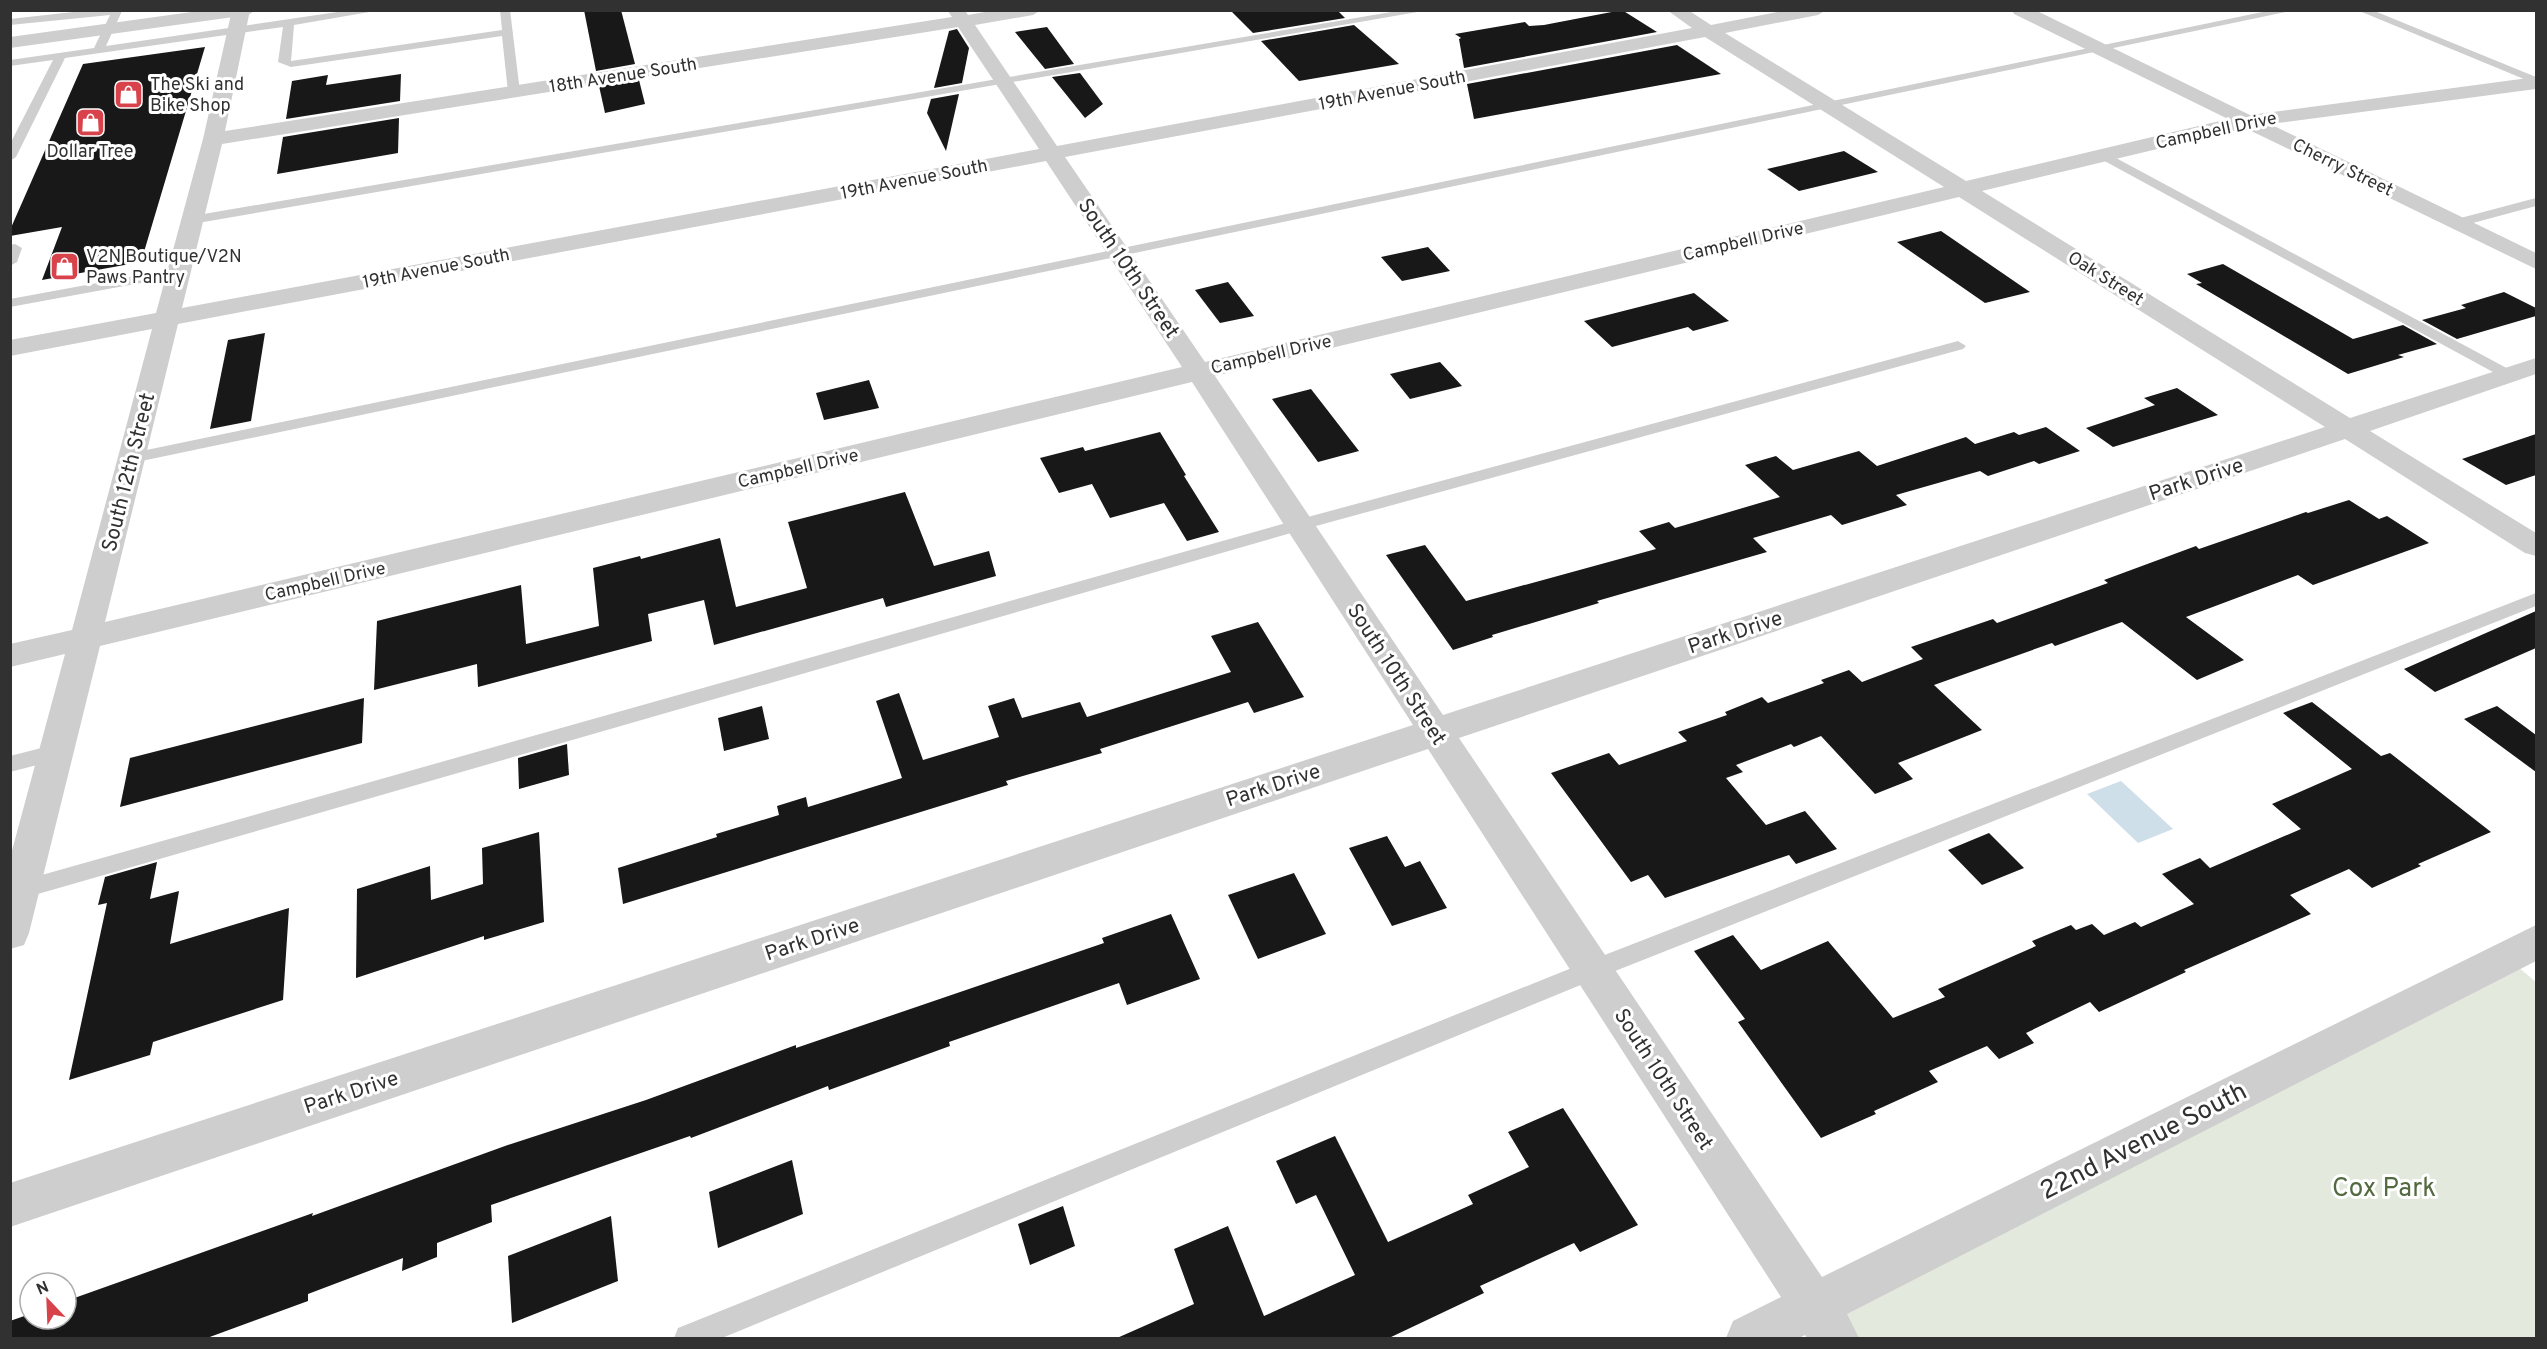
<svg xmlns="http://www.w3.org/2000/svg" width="2547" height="1349" font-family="Overpass,sans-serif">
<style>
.green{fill:#e3e9dd}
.water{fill:#cedfea}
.building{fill:#181818}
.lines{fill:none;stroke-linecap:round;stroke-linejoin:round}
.service{fill:#cecece;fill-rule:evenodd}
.minor{fill:#cecece;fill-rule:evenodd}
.tertiary{fill:#cecece;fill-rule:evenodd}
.labels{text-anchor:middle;stroke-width:6;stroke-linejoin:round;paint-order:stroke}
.far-street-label{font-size:18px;fill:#313131;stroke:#fff}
.far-poi-label{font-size:18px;fill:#313131;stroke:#fff;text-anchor:start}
.street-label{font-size:21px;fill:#313131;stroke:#fff}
.near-street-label{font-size:26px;fill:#313131;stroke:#fff}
.near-park-label{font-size:26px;fill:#536a41;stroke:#fff}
</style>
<rect width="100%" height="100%" fill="#fff"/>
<polygon class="green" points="2506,957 2536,982 2536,1338 1835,1338 1814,1306"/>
<polygon class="water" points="2121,781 2173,829 2138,843 2087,794"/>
<g class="building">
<polygon points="584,10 621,10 635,64 596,71"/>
<polygon points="1230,10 1337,10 1345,18 1253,33"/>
<polygon points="1622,10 1657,32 1464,68 1459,39 1461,38 1455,34 1525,22 1529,26 1544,25"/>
<polygon points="1354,25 1399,64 1299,81 1261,41"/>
<polygon points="1047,27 1074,64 1045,69 1015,32"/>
<polygon points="957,29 969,48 962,83 934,88 949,31"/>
<polygon points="1677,45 1721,74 1474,119 1467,84"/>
<polygon points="205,47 141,262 42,280 62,227 10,236 10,230 83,64"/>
<polygon points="1080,73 1103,104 1085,118 1052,77"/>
<polygon points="401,74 400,101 286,119 292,81 328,75 326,85"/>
<polygon points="639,80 645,104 605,113 599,86"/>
<polygon points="959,94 946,151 927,113 931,99"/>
<polygon points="399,118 398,153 277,174 283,137"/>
<polygon points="1844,151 1878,172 1799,191 1767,169"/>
<polygon points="1941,231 2030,292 1985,303 1897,242"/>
<polygon points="1428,247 1450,271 1402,281 1381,257"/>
<polygon points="2223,264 2353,339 2403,325 2437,344 2398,355 2404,357 2348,374 2196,284 2202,283 2187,274"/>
<polygon points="1228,282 1254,316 1220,323 1195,290"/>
<polygon points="2504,292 2536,308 2536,316 2457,339 2422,320 2466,308 2461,305"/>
<polygon points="1694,293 1729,321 1693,331 1688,327 1612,347 1584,321"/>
<polygon points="265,333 251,421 210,429 228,340"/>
<polygon points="1440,362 1462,386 1410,399 1390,374"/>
<polygon points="869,380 879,408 824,420 816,393"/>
<polygon points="2177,388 2218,415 2113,447 2086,428 2155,405 2144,398"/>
<polygon points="1311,389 1318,398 1359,451 1318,462 1272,399"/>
<polygon points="2046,427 2080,451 2039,464 2034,461 1988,476 1980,471 1896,495 1907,505 1842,525 1831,515 1753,538 1767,552 1597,601 1599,603 1492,635 1493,637 1453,650 1386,555 1425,545 1466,601 1656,549 1639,531 1669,522 1675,528 1780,497 1745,465 1776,456 1793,470 1859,451 1877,466 1966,437 1975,444 2014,432 2019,435"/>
<polygon points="1160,432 1186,475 1184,476 1219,532 1187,541 1164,503 1110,518 1092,484 1059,493 1040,458 1083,447 1085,451"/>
<polygon points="2536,434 2536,475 2506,485 2462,459"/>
<polygon points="905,492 934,566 989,551 996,576 886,607 883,598 714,645 704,600 648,614 652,641 478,687 477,664 374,690 377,621 521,585 526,644 599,626 593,568 640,556 641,559 720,538 736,607 807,588 788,522"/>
<polygon points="2349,500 2379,519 2387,516 2429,543 2313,585 2298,575 2186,617 2244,660 2197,680 2122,622 2055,646 2052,643 1934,685 1982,730 1898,763 1913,779 1875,794 1821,736 1794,747 1791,744 1736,765 1743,772 1726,778 1766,825 1805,811 1837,849 1796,864 1789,855 1665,898 1648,875 1631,882 1551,773 1609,753 1619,765 1687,741 1678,732 1727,715 1725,712 1762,697 1768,703 1824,683 1821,680 1849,670 1862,682 1923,659 1911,647 1993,619 1997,623 2108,583 2104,580 2196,546 2199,549 2306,512 2308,513"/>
<polygon points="2536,611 2536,648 2435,692 2404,669"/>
<polygon points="1258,622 1304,697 1254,713 1248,702 1100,749 1102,753 1006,781 1008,785 623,904 618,868 717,837 716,834 779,815 777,806 806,797 808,807 902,778 876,701 899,693 923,760 999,737 988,706 1014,698 1022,718 1080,702 1087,717 1231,672 1211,636"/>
<polygon points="364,698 362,743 120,807 130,758"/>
<polygon points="2312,702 2381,756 2390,753 2491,832 2418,864 2421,866 2372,888 2349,869 2290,895 2311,914 2184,970 2186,972 2099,1012 2090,1002 2026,1033 2034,1043 1999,1059 1987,1046 1929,1071 1938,1082 1874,1111 1876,1114 1821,1138 1738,1022 1745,1019 1694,951 1733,935 1761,970 1828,941 1893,1018 1945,997 1938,989 2036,946 2032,941 2071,925 2076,930 2092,924 2104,935 2135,922 2141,927 2194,904 2162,874 2200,858 2210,868 2301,829 2272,804 2352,769 2283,713"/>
<polygon points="762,706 769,739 724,751 718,718"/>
<polygon points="2497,706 2536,735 2536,772 2464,719"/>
<polygon points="567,744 569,775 519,789 518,758"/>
<polygon points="539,832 544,922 484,940 484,936 356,978 357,889 430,866 431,900 483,884 482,848"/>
<polygon points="1989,833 2024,868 1982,885 1948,850"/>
<polygon points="1387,836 1405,867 1420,861 1447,908 1392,926 1349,848"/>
<polygon points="157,862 150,899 179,891 170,944 289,908 283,1000 153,1042 150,1055 69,1080 107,903 98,905 105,877"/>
<polygon points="1294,873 1326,934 1258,959 1228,895"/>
<polygon points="1171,914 1200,979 1127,1005 1119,983 949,1042 950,1046 829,1090 828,1086 691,1138 690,1136 491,1205 492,1222 437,1243 437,1257 402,1271 403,1258 308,1294 308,1301 207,1338 10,1338 10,1321 30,1314 30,1319 66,1319 66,1301 313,1213 312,1216 505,1146 646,1100 796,1045 796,1048 1104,943 1102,938"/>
<polygon points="1563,1108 1638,1225 1580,1252 1574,1243 1480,1286 1484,1293 1389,1338 1117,1338 1194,1304 1174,1249 1228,1226 1264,1316 1355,1275 1316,1195 1296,1204 1276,1161 1335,1136 1388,1242 1473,1204 1468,1195 1529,1167 1508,1132"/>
<polygon points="792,1160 803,1214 718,1248 709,1192"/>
<polygon points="1063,1206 1075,1246 1030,1265 1018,1224"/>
<polygon points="611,1216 618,1281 512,1323 508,1256"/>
</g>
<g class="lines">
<g class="service">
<polygon points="91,10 122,11 106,46 351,10 381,10 294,25 291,61 502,30 500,10 510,10 520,92 514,95 508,92 502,36 291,67 278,62 283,27 65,58 16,157 10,161 10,144 53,60 10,66 10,60 94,48 110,15 10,25 10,19"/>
<polygon points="1403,10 1429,10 192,224 185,220 192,216"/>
<polygon points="2272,10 2295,10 132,463 124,458 132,453"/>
<polygon points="2357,10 2372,10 2536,77 2536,84"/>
<polygon points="2103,151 2514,372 2517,375 2509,380 2504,378 2099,158 2097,155 2099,152"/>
<polygon points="2536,198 2536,206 2458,227 2451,223 2453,220"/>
<polygon points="15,244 22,248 17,262 10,266 10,245"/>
<polygon points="179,268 184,269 186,272 184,275 10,307 10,299"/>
<polygon points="1958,341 1966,346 1963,349 1305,529 17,900 10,898 10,884 17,882 1293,521"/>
<polygon points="2536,593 2536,606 1600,977 722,1338 674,1338 678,1328 688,1324 1584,963"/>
<polygon points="57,744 64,746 67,752 64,758 10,772 10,756"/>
</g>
<path class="minor" d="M232,10H250L225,131L952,17L947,10H965L968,15L996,10H1041L1033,15L975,25L1057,146L1692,28L1667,10H1688L1711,25L1787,10H1826L1818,15L1725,33L1966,181L2228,119L2014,14L2012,10H2035L2250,115L2536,77V89L2270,124L2536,253V269L2245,128L1982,191L2350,418L2536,358V374L2370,431L2536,533V556L2525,553L2345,439L1459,738L1822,1277L2536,925V961L1847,1314L1859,1338H1807L1805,1335L1799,1338H1726L1733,1321L1781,1297L1428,749L10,1227V1183L1413,725L1192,382L100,646L29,933L24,945L10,949V858L65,654L10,667V644L72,630L152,329L10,356V340L156,313L203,139ZM958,27L1039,149L182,308L222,144ZM1705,37L1944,187L1205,362L1065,157ZM1046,161L1182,367L105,622L178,324ZM1959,197L2325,427L1443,715L1215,376Z"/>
<polygon class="tertiary" points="206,10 256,10 248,15 10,48 10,37"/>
</g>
<defs>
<symbol id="shop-square" viewBox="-11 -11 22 22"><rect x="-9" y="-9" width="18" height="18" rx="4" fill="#d8424a" stroke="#fff"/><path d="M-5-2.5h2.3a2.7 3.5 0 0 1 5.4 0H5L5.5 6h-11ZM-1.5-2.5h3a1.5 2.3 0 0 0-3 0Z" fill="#fff"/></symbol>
</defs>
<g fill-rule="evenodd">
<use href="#shop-square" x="112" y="78" width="33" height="33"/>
<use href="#shop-square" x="74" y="106" width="33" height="33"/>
<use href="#shop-square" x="48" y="250" width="33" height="33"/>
</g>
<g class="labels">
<g class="far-street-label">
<text transform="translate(623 75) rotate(-9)" y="6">18th Avenue South</text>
<text transform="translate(1392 90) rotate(-11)" y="6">19th Avenue South</text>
<text transform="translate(2216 130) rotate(-12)" y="6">Campbell Drive</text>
<text transform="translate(2343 167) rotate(26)" y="6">Cherry Street</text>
<text transform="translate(914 179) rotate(-11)" y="6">19th Avenue South</text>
<text transform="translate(1743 241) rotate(-13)" y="6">Campbell Drive</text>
<text transform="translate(436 268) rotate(-11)" y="6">19th Avenue South</text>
<text transform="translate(2106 278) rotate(32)" y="6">Oak Street</text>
<text transform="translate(1271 354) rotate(-13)" y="6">Campbell Drive</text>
<text transform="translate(798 468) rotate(-13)" y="6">Campbell Drive</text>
<text transform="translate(325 581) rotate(-13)" y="6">Campbell Drive</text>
</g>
<g class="far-poi-label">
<text x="150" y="90">The Ski and<tspan x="150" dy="21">Bike Shop</tspan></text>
<text x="90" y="157" text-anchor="middle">Dollar Tree</text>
<text x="86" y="262">V2N Boutique/V2N<tspan x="86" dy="21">Paws Pantry</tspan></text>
</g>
<g class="street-label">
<text transform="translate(1129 268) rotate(56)" y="7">South 10th Street</text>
<text transform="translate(128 472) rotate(-76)" y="7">South 12th Street</text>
<text transform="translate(2196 479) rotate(-18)" y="7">Park Drive</text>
<text transform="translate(1735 632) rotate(-18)" y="7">Park Drive</text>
<text transform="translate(1397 674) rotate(57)" y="7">South 10th Street</text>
<text transform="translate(1273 785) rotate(-18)" y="7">Park Drive</text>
<text transform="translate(812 939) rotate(-18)" y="7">Park Drive</text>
<text transform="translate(1664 1079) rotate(57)" y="7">South 10th Street</text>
<text transform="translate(351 1092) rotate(-18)" y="7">Park Drive</text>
</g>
<g class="near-street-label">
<text transform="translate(2143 1140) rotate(-27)" y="9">22nd Avenue South</text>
</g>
<g class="near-park-label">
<text x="2384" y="1196">Cox Park</text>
</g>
</g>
<rect width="2547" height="1349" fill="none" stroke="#313131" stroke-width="24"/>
<g transform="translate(48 1301) rotate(337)"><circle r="28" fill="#ffffff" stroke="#adadad" stroke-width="1.5"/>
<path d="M0-4.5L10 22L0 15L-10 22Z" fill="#d8424a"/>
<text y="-9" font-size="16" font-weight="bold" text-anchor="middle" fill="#313131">N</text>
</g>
</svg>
